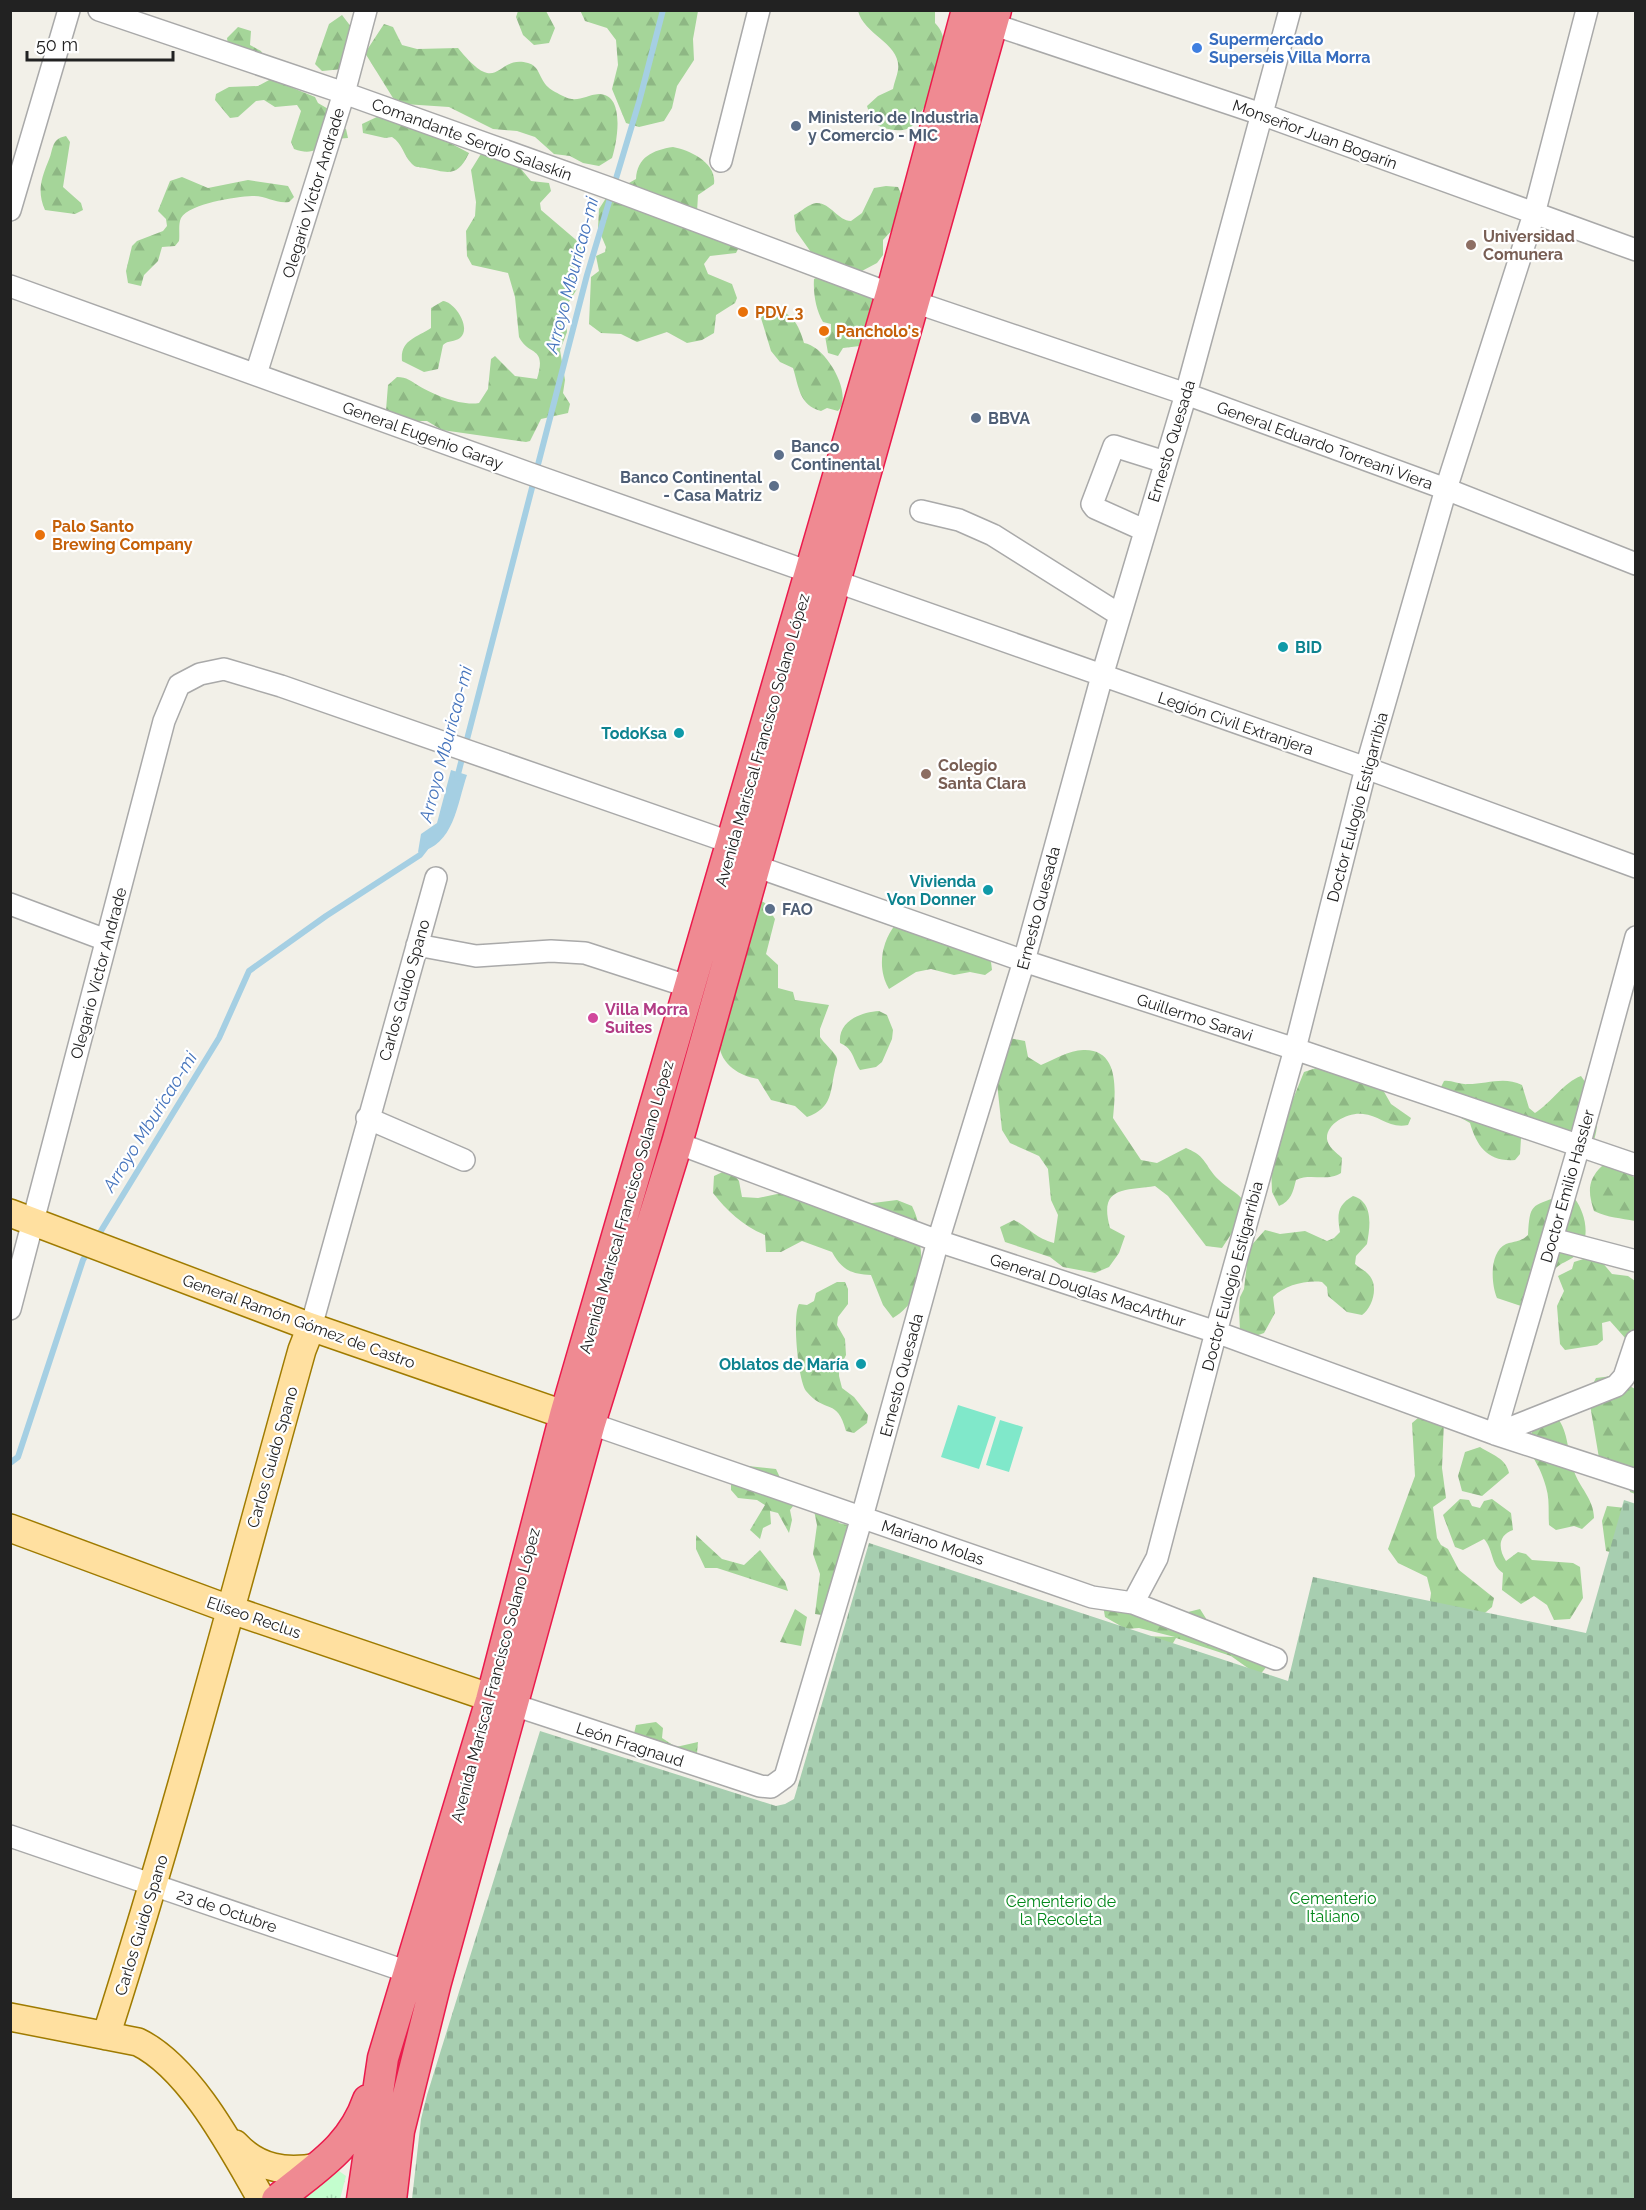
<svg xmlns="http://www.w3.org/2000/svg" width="1646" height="2210" font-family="Raleway,sans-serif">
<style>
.forest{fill:url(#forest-firs)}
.cemetery{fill:url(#cemetery-stones)}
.park{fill:url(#park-tufts)}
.pitch{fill:#80e8ca}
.water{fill:#a5cfe3}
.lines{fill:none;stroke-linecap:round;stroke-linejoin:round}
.stream{stroke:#a5cfe3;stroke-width:6}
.minor-casing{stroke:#a9a9a9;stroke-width:24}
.major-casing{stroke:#9f7b00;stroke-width:30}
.highway-casing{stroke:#eb1a4c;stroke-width:33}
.minor{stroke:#fff;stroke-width:21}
.major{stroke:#ffe0a0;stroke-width:27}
.highway{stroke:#ef8a92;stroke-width:30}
.shop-dot{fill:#3f7fe0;stroke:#fff;stroke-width:2}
.service-dot{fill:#5c6f8a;stroke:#fff;stroke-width:2}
.education-dot{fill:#8d6e63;stroke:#fff;stroke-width:2}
.food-dot{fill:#e8710a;stroke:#fff;stroke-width:2}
.culture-dot{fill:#0f9aa8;stroke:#fff;stroke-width:2}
.hotel-dot{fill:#d1479c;stroke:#fff;stroke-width:2}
.labels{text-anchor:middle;stroke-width:4.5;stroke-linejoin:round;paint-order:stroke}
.shop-label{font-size:16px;font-weight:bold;fill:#366cbe;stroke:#fff;text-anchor:start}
.service-label{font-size:16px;font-weight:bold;fill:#4e5e75;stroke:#fff;text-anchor:start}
.street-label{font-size:16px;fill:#222;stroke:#fff}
.education-label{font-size:16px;font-weight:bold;fill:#785e54;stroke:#fff;text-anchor:start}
.food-label{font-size:16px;font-weight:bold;fill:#c56008;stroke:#fff;text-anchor:start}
.culture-label{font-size:16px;font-weight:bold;fill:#0d838f;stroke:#fff;text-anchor:end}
.hotel-label{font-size:16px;font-weight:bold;fill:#b23c85;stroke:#fff;text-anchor:start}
.park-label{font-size:16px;fill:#03881a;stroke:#fff}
.water-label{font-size:18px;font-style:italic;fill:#4473bc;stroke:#fff}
</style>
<defs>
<pattern id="forest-firs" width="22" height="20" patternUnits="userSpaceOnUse" patternTransform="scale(1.5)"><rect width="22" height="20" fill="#a5d599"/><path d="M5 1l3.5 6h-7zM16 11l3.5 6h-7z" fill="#8eb784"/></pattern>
<pattern id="cemetery-stones" width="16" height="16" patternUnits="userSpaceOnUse" patternTransform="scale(1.5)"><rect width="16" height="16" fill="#a7ceb0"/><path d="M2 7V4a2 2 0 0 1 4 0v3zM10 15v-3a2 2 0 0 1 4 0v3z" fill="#8fb197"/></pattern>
<pattern id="park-tufts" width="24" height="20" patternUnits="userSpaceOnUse" patternTransform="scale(1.5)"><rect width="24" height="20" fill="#c3fece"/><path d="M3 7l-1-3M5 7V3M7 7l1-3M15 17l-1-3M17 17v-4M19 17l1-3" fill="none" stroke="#a7d9b1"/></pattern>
</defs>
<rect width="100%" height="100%" fill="#f2f0e8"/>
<path class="forest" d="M580,10L698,11L693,39L694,60L677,86L672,108L664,121L639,127L626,123L612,89L618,65L616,40L607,28L585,21Z
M518,11H546L555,28L549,43L534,45L523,35L516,17Z
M858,11H935V23C955,43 938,77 932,101C921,106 922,115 915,123C905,136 882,129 872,122L867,106L878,96L893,89C894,83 897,76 898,70C902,44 864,35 858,11Z
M342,15L352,28L343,69L322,71L315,64L329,24Z
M384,24L393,27L402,45L417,49L458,48C500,100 495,54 528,63C540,66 539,79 548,87C551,90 559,94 563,96C577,104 585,95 599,94C626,94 617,143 612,158L599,166L583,163L570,156L554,154L535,137L517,131L493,129L449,107L404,104L393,98L365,53Z
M238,27L251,31L250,45L261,51L265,58L228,45L227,38Z
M271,79L315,97L318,103L330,110L338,126L346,129L348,138C323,138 320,159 294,149L291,142L301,111L297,105L275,107L264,100L256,101L238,117L230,118L215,100L216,94L229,87L258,86Z
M379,116L451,139L452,144L469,153C457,179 447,172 425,168C419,167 416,168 412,164C403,155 403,144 392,137L385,138L363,133L362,124Z
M66,136L70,142L63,187L81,203L83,210L75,214L45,210C37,192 41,179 48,162C54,150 50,139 66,136Z
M673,147C690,150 717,163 714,184L698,195L697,212L741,243L736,253L710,256L704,264L708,274L732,284L737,298L735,303L716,315L714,333L702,340L687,343L667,332L637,342L621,334L601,333L589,324L591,277L599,271L596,256L605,252L606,247L598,228L599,209L608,195L636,179C637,157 653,150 673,147Z
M484,149L517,164L531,181L549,183L551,191L540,203L541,210L582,245L580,258L574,269L577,289L565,308L567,332L560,350L565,380L563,393L570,404L568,413L541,419L530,441L526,442L442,430L427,421H415L390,414L386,410L388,385L397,377C407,377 411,381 419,386C434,395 461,406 479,403L488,389L491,359L495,356L515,376L537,379C547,345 529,357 519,337L515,297L508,273L472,265L467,256L466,231L475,216L476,202L471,170Z
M182,177L208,188L248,180L288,186L294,197L289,202C275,204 266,195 252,196C236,197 190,203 181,218C178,224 180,234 179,241L175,246L162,247L158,261L144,275L141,286L128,283L126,271L132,246L137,241L163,231L167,226L166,219L158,211L170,181Z
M886,186L898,187L903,198L895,227L883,240V255L877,263L860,272L813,255L796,231L794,215C801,212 808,204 816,203C830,202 838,221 851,221L862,213L874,188Z
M818,277L879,284L860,346L843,348L838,356L828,353L825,336L831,329V324L823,322C816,310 813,293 814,279Z
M443,301C455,302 472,328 460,338C455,342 448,340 443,345L438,369L424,372L402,361C400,340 416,338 431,328V308Z
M770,307C791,311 799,324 804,343C826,346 854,395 838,411L827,408L821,411C799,405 799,387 793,368L780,362L771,351L761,318Z
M758,899L765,903L775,919L766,954L778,965V988L793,992L795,1000L829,1005L820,1029V1037C824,1043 832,1050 836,1056C839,1061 836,1065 835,1070C830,1091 833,1108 807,1117L795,1106L771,1100L758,1079C740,1076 721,1065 719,1044Z
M895,925L978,952L991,962L992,970L985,975L970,972L954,975L931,969L916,972L889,989C877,969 881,943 895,925Z
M879,1011L887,1015L893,1030L892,1039L882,1062L876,1067L860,1070C853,1060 854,1049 840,1043C838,1021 861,1012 879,1011Z
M1009,1038L1025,1041L1028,1057L1041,1065C1053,1060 1071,1049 1085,1050C1121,1050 1115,1095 1113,1118L1141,1160L1157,1163L1186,1148C1208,1157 1204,1166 1219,1180C1228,1189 1235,1190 1245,1202L1241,1219L1222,1248L1206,1246L1168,1196L1155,1186C1126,1191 1098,1185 1110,1228L1125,1236L1119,1253L1109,1267L1095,1273L1063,1267L1050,1257L1005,1242L1000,1227L1014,1220C1031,1229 1035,1238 1054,1243L1058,1215L1051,1200L1048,1169L1039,1156L1010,1143L1002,1130L997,1083Z
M1322,1066L1383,1090L1391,1104L1411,1118L1408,1125C1389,1129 1379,1115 1363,1114C1349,1112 1326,1123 1327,1139C1328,1147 1336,1152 1342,1158L1341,1173C1327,1182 1310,1173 1296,1180C1293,1192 1291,1201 1279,1206L1272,1192L1271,1166L1278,1152L1282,1126L1304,1072Z
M1581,1076C1596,1096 1602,1119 1593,1143L1525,1131L1521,1138L1520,1154L1515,1160C1488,1162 1477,1147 1470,1123L1449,1111L1440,1089L1444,1081C1452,1080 1460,1085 1468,1084C1487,1084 1504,1076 1522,1085L1529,1108L1535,1113C1551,1103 1564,1082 1581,1076Z
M1602,1166H1618L1635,1178V1221C1621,1218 1608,1218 1594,1211C1588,1193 1587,1180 1602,1166Z
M729,1169L739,1181L742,1197L758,1198L791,1191L849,1206L897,1200L912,1206C921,1225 919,1232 921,1252C923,1279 918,1303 893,1318L883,1305L871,1275C851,1274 842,1270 832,1252L802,1241L781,1252H766L765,1235C743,1226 727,1211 713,1193L714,1176Z
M1353,1196C1374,1202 1370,1227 1367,1244L1356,1256L1355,1264C1359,1268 1363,1269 1367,1273C1380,1284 1373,1307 1362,1315L1347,1312L1328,1296L1327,1287L1322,1282C1306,1280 1285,1285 1273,1297L1275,1313L1264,1333L1250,1338L1240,1332L1239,1308L1240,1297L1244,1289L1249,1248L1265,1230L1280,1234L1305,1231L1327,1241L1334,1238L1340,1232C1337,1215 1337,1205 1353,1196Z
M1559,1196L1575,1199C1586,1214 1592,1241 1575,1256C1569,1261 1560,1263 1555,1269C1546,1278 1541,1291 1536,1302L1521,1306L1497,1298C1491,1284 1489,1252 1506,1244C1515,1241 1521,1242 1528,1235C1530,1203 1531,1207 1559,1196Z
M1596,1255L1612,1274L1628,1276L1635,1281V1338L1626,1339L1610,1321L1602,1323L1603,1340L1597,1345L1565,1350L1560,1344L1557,1306L1564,1291L1558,1276L1572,1269L1574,1262Z
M837,1282H845L848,1289V1304L838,1317L837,1325L845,1339L846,1355L839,1369V1376L842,1388L854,1397L868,1415L867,1423L854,1433L846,1431C837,1397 826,1415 806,1391C798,1380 792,1316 799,1304L807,1305L814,1301L816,1293Z
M1612,1376L1635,1389V1494L1630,1492L1627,1476L1599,1458L1588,1393L1596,1378Z
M1557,1417C1569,1433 1567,1452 1574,1471C1579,1487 1594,1499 1594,1518L1582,1529L1574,1526L1556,1530L1549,1525C1548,1512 1550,1500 1546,1487C1537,1452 1522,1460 1536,1419Z
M1418,1418L1444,1421L1442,1468L1446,1498L1433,1507L1437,1538L1441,1545L1448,1549L1459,1570L1494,1598L1492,1607L1480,1617L1429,1610L1431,1593L1427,1577L1398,1563L1388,1549L1415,1476L1412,1423Z
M1480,1447C1492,1455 1506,1458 1509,1473L1482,1496L1462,1491L1458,1476L1465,1452Z
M739,1465L776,1469L783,1484L799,1498L790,1510L792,1520L789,1533L778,1513L770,1511L771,1524L763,1528L760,1539L750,1530L765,1505L757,1500L738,1498L731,1490V1473Z
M825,1493L828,1503L839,1523L865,1529L864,1550L851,1557L822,1615L815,1614L820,1574L813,1554L817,1525L812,1501Z
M1460,1499L1469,1500L1472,1506L1480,1508L1484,1501L1492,1499L1511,1513L1513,1530C1498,1535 1498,1549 1506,1561L1518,1552L1526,1554L1532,1560L1573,1563L1580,1567L1583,1598L1570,1619L1554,1620L1547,1605L1534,1596L1521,1604L1502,1590L1503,1573C1490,1564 1494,1550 1484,1539L1463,1550L1455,1547L1443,1515Z
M1607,1506L1635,1509L1622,1555L1606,1551L1602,1521Z
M696,1535L722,1559L744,1565L760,1550L785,1582L788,1591L717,1568H705L696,1549Z
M1103,1605L1176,1615L1200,1609L1214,1631L1272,1660L1259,1676L1231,1656L1176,1638L1159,1667L1140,1636L1175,1637L1139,1628L1126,1629L1105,1617Z
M795,1609L807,1617L801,1646L780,1642Z
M656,1722L663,1728L662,1738L676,1747L698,1742L697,1753L633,1738L636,1725Z"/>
<path class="cemetery" d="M1624,1500L1636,1504L1635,2199H412L421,2119L427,2095L540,1731L776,1806L785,1804L794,1799L869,1543L1288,1681L1313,1577L1586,1633Z"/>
<path class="park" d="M339,2171L346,2176L340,2199L296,2200Z"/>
<path class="pitch" d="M958,1405L996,1417L979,1469L941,1457Z
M1000,1420L1023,1427L1009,1472L986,1465Z"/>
<path class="water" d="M451,770L467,775C457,804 454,846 418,852L421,834L437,823Z"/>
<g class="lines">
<path class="stream" d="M457,778L587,275L639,102L663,10
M96,1239L219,1038L249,971L326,916L420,855L427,846
M10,1463L18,1457L83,1260L89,1250"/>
<defs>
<path id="minor" d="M99,10L344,93L609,188L891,294L1186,394L1446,489L1636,564
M992,24L1261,114L1636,250
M721,161L759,10
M10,210L69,10
M10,286L528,473L1366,768L1636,867
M256,374L344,93L366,10
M921,511L959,520L993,535L1120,615
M1144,530L1095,508L1092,504L1114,446L1165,462
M755,866L1024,961L1295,1049L1636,1165
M10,904L106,940
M417,945L476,956L551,951L585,953L690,987
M367,1118L464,1160
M677,1143L938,1241L1216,1332L1495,1434L1636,1480
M1552,1239L1636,1261
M10,1309L164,721L179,685L200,674L224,669L281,686L732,843
M311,1327L436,878
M580,1420L1092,1597L1133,1603L1276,1659
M1495,1434L1579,1146L1636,937
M1495,1434L1616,1386L1624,1377L1636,1341
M1133,1603L1157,1558L1216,1332L1295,1049L1366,768L1446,489L1534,214L1587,10
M514,1705L760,1786L771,1787L785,1777L862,1517L938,1241L1024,961L1102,676L1186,394L1290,10
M10,1836L411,1973"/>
<path id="major" d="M10,1213L311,1327L580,1420
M10,1528L229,1609L512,1705
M10,2017L138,2042C191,2068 233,2150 262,2200
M106,2036C179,1809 238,1579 302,1350L311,1327
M235,2144C258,2169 286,2173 318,2167"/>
<path id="highway" d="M277,2200C315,2168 351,2149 368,2100
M362,2200L383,2058L491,1700L565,1415L891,294L967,10
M391,2200L399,2131L436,1982L590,1423L677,1143L996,10"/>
</defs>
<use href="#minor" class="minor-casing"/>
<use href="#major" class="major-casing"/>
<use href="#highway" class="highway-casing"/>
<use href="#minor" class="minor"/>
<use href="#major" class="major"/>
<use href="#highway" class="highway"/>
</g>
<circle class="shop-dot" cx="1197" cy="48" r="6"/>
<g class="service-dot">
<circle cx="796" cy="126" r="6"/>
<circle cx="976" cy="418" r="6"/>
<circle cx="779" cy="455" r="6"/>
<circle cx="774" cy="486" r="6"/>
<circle cx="770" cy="909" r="6"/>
</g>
<g class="education-dot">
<circle cx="1471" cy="245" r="6"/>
<circle cx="926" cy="774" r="6"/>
</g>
<g class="food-dot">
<circle cx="743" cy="312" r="6"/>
<circle cx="824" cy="331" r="6"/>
<circle cx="40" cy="535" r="6"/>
</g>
<g class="culture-dot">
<circle cx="1283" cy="647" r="6"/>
<circle cx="679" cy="733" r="6"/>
<circle cx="988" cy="890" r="6"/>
<circle cx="861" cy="1364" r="6"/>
</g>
<circle class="hotel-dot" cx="593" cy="1018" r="6"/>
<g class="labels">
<g class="shop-label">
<text x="1209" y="45">Supermercado<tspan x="1209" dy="18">Superseis Villa Morra</tspan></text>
</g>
<g class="service-label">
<text x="808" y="123">Ministerio de Industria<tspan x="808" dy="18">y Comercio - MIC</tspan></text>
<text x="988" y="424">BBVA</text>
<text x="791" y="452">Banco<tspan x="791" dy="18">Continental</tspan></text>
<text x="762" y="483" text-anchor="end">Banco Continental<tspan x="762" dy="18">- Casa Matriz</tspan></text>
<text x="782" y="915">FAO</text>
</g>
<g class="street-label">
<text transform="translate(1315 134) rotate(20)" y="6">Monseñor Juan Bogarín</text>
<text transform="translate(472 139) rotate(20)" y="6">Comandante Sergio Salaskín</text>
<text transform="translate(313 193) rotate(-73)" y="6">Olegario Víctor Andrade</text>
<text transform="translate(423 435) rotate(20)" y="6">General Eugenio Garay</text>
<text transform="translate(1171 441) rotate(-73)" y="6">Ernesto Quesada</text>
<text transform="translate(1325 445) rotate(20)" y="6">General Eduardo Torreani Viera</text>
<text transform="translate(1236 723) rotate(19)" y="6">Legión Civil Extranjera</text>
<text transform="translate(762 740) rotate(-74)" y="6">Avenida Mariscal Francisco Solano López</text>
<text transform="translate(1357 807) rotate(-75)" y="6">Doctor Eulogio Estigarribia</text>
<text transform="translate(1038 908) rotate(-75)" y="6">Ernesto Quesada</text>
<text transform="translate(98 973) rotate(-75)" y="6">Olegario Victor Andrade</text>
<text transform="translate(404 990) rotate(-74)" y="6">Carlos Guido Spano</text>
<text transform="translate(1195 1017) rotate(18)" y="6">Guillermo Saravi</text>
<text transform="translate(1567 1186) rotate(-74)" y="6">Doctor Emilio Hassler</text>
<text transform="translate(626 1207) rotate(-74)" y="6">Avenida Mariscal Francisco Solano López</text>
<text transform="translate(1232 1276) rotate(-75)" y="6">Doctor Eulogio Estigarribia</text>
<text transform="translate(1088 1290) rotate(18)" y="6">General Douglas MacArthur</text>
<text transform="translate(299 1321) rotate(20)" y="6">General Ramón Gómez de Castro</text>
<text transform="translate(901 1375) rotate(-75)" y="6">Ernesto Quesada</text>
<text transform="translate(272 1457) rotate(-74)" y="6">Carlos Guido Spano</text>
<text transform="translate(933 1542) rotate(19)" y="6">Mariano Molas</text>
<text transform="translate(254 1617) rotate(19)" y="6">Eliseo Reclus</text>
<text transform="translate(495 1675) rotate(-75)" y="6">Avenida Mariscal Francisco Solano López</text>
<text transform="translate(630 1744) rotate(18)" y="6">León Fragnaud</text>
<text transform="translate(227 1910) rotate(19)" y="6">23 de Octubre</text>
<text transform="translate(141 1925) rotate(-73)" y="6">Carlos Guido Spano</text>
</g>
<g class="education-label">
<text x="1483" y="242">Universidad<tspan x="1483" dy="18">Comunera</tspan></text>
<text x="938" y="771">Colegio<tspan x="938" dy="18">Santa Clara</tspan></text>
</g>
<g class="food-label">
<text x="755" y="318">PDV_3</text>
<text x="836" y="337">Pancholo's</text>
<text x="52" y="532">Palo Santo<tspan x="52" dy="18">Brewing Company</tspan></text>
</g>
<g class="culture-label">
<text x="1295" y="653" text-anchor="start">BID</text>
<text x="667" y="739">TodoKsa</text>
<text x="976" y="887">Vivienda<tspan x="976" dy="18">Von Donner</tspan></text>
<text x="849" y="1370">Oblatos de María</text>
</g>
<g class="hotel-label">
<text x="605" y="1015">Villa Morra<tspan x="605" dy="18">Suites</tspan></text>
</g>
<g class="park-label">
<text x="1333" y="1904">Cementerio<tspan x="1333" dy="18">Italiano</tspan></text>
<text x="1061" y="1907">Cementerio de<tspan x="1061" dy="18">la Recoleta</tspan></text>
</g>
<g class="water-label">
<text transform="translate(572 275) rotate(-75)" y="6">Arroyo Mburicao-mi</text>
<text transform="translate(446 744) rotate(-75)" y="6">Arroyo Mburicao-mi</text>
<text transform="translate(150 1122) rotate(-58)" y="6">Arroyo Mburicao-mi</text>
</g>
</g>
<rect width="1646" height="2210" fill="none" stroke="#222222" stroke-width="24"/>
<path d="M27 51v9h146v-9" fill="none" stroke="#222222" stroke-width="3"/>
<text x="36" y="51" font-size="18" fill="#222222" stroke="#ffffff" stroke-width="4.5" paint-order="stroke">50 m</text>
</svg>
